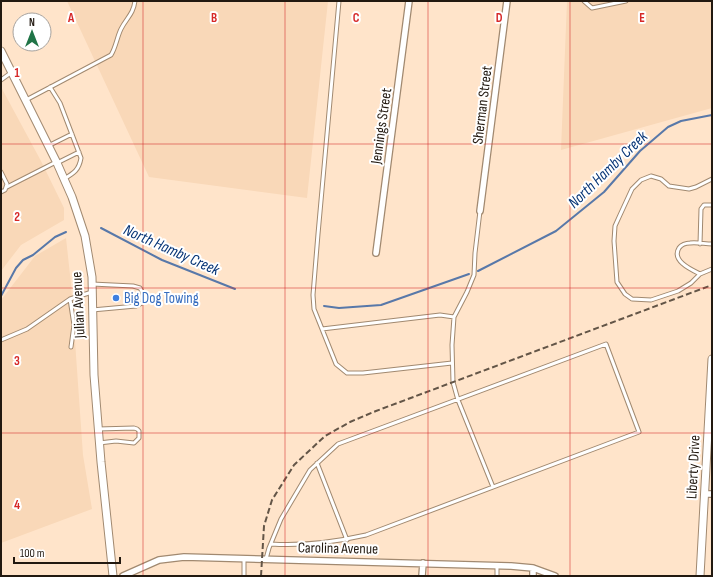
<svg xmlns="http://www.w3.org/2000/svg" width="713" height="577" font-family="'Sofia Sans Condensed',sans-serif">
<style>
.built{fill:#f9d8b8}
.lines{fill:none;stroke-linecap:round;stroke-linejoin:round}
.stream{stroke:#5878a9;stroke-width:2}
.service-casing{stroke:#a18970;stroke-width:5}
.minor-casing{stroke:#a18970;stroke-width:8}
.tertiary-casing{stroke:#a18970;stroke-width:9}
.service{stroke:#fff;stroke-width:3}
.minor{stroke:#fff;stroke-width:5.5}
.tertiary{stroke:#fff;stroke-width:7}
.rail{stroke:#635547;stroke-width:2;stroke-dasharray:6 3;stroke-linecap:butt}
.grid{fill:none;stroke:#d62828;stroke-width:1;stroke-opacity:0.55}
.shop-dot{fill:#3f7fe0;stroke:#fff;stroke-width:1.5}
.labels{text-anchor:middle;stroke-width:4;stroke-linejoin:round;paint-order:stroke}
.street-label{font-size:15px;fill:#221910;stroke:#fff}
.shop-label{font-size:15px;fill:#366cbe;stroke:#fff;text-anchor:start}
.water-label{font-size:16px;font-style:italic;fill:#063476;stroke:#fff}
.grid-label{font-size:13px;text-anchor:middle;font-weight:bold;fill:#d62828;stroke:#fff;stroke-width:4;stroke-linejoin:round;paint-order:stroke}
</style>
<rect width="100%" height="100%" fill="#ffe4ca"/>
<path class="built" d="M67,1H328L307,198L149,177Z
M567,1H712V108L561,150Z
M1,87L41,161L64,208V220L21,245L1,271Z
M66,238L71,284L83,455L92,509L1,543V300L35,256Z"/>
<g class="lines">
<path class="stream" d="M101,228L162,260L235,289
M478,271L556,231L604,192L640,151L668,127L681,121L712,115
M1,296L16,268L23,260L33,255L55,237L66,232
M324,306L339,308L381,305L469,274"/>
<defs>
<path id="service" d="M339,1L318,234L313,295L314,309L336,364L347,373H363L452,363
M584,1L592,8L626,1
M1,80L12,72
M50,87L60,103L81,158C79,170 74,173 64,179
M26,100L111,55C116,47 117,37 121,29C127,17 133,15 135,1
M48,146L72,134
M57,163L79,152
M1,172L7,184L5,190L1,192
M712,179L696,187L689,189L669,186L661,179L651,176L641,180L632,189L620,215L615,226L614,241L617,282L625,294L632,299L651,300L678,291L691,283L700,274L712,269
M7,187L56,162
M480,211L475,253L474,275L467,292L454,317L452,345L453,382L458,400L493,487
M700,244L701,209L704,205H712
M700,274C692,270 671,261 679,248C681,245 686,243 690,243C697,242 705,244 712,244
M70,299L74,325L71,347
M92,310L136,306L144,302V295L140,288L133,286L92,284
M322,329L440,315L454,317
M1,340L27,329L70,299L92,292
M98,429L134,428L137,429L139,431V438L134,443L116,441L99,443
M317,463L347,540
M266,559L269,548L281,519L310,470L338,444L606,344L639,432L366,535C335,542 302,546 271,544
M244,576V558
M497,576V566"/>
<path id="minor" d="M480,211L507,1
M376,253L409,1
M705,494H712
M123,576L159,560L184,557L511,566L533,568L555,576
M422,576L423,563
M533,576V568"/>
<path id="tertiary" d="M1,51L57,163L72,197L85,236L92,277L94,375L101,462L113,576
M700,576L712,359"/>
</defs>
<use href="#service" class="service-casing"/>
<use href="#minor" class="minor-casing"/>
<use href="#tertiary" class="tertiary-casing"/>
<use href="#service" class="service"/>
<use href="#minor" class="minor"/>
<use href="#tertiary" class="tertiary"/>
<path class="rail" d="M261,576L264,526L272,500L294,465L325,436L350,422L376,411L712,285"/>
</g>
<path class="grid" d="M143,1V576M285,1V576M428,1V576M570,1V576M1,144H712M1,288H712M1,433H712"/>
<circle class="shop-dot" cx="116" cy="298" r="4"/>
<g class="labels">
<g class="street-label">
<text transform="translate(482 105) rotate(-83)" y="5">Sherman Street</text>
<text transform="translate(381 126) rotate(-82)" y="5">Jennings Street</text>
<text transform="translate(78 305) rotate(-93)" y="5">Julian Avenue</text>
<text transform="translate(693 467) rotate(-87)" y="5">Liberty Drive</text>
<text transform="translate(338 548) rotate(1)" y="5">Carolina Avenue</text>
</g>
<g class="shop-label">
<text x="124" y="303">Big Dog Towing</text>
</g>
<g class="water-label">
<text transform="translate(607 169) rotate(-44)" y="6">North Hamby Creek</text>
<text transform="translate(172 249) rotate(24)" y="6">North Hamby Creek</text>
</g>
</g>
<g class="grid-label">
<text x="71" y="22">A</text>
<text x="214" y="22">B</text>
<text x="356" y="22">C</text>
<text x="499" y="22">D</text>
<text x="642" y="22">E</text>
<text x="17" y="77">1</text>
<text x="17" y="221">2</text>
<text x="17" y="365">3</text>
<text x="17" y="509">4</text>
</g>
<rect width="713" height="577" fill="none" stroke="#221910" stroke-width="4"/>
<g transform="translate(32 32)"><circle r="19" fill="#ffffff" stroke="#a7a39f"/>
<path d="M0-3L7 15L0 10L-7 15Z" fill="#207447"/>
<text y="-6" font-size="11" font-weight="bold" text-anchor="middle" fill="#221910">N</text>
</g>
<path d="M14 557v6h106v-6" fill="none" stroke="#221910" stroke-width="2"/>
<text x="20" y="557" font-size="12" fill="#221910" stroke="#ffffff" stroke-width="3" paint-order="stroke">100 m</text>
</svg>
